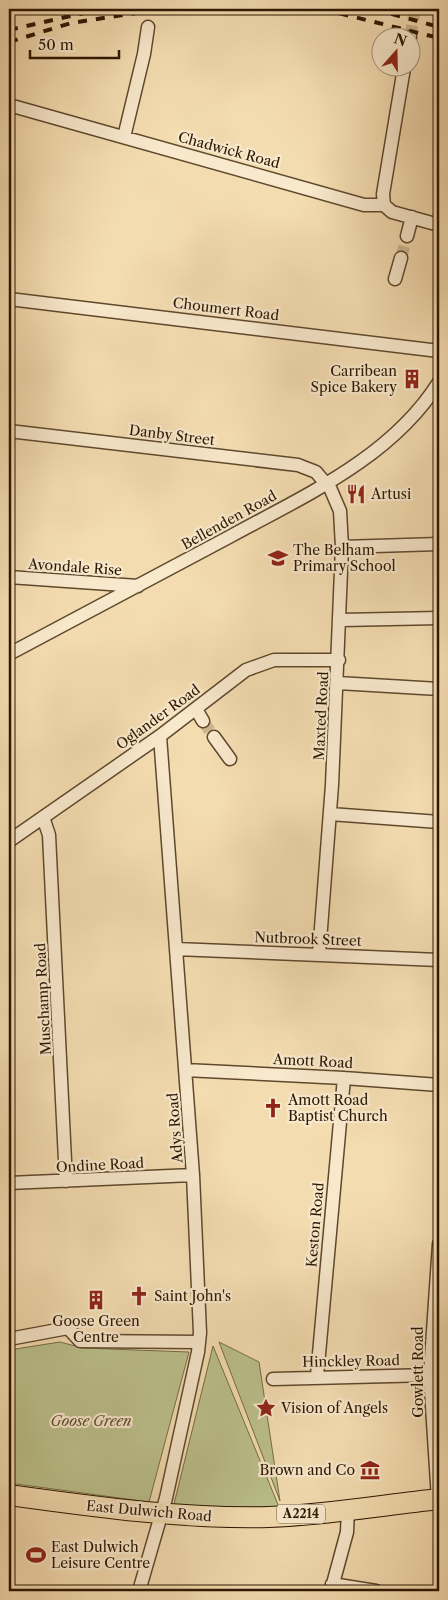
<svg xmlns="http://www.w3.org/2000/svg" width="448" height="1600" font-family="'Libre Caslon Text',serif">
<style>
.green{fill:#bbc08c;stroke:#746c46}
.lines{fill:none;stroke-linecap:round;stroke-linejoin:round}
.street-tunnel{stroke:#ccb58e;stroke-width:12;stroke-dasharray:12 6;stroke-linecap:butt}
.street-casing{stroke:#5f482c;stroke-width:15}
.primary-casing{stroke:#2d1700;stroke-width:22}
.street{stroke:#f8e8cc;stroke-width:12}
.primary{stroke:#f4dcb1;stroke-width:20}
.rail{stroke:#2d1700;stroke-width:4;stroke-dasharray:9 9;stroke-linecap:butt}
.labels{text-anchor:middle;stroke-width:4.5;stroke-linejoin:round;paint-order:stroke}
.shield{fill:#f8e8cc;stroke:#6a563d;stroke-width:1}
.shield-label{font-size:12px;font-weight:bold;fill:#2d1700}
.street-label{font-size:14px;fill:#2d1700;stroke:#f8e8cc}
.poi-label{font-size:14px;fill:#2d1700;stroke:#f8e8cc;text-anchor:start}
.park-label{font-size:14px;font-style:italic;fill:#584a2a;stroke:#f8e8cc}
</style>
<rect width="100%" height="100%" fill="#f4dcb1"/>
<filter id="stains"><feTurbulence type="fractalNoise" baseFrequency=".004" numOctaves="4"/><feColorMatrix values="0 0 0 0 .2 0 0 0 0 .09 0 0 0 0 .02 0 0 0 .5 -.17"/></filter>
<radialGradient id="worn" r=".72"><stop offset=".6" stop-color="#630" stop-opacity="0"/><stop offset="1" stop-color="#630" stop-opacity=".3"/></radialGradient>
<path class="green" d="M60,1342L83,1348L189,1352L149,1502L9,1483V1350Z
M219,1342L259,1362L280,1501Z
M213,1346L279,1507L173,1508Z"/>
<g class="lines">
<path class="street-tunnel" d="M410,37L415,9
M401,258L407,236
M203,721L214,737"/>
<defs>
<path id="street" d="M410,38V37
M9,105L364,205H384
M124,137L144,54L148,27
M384,205L383,194L404,68
M384,205L392,212L439,225
M407,236L412,217
M395,279L401,258
M9,299L439,351
M9,431L298,465L316,472L326,484
M342,547L439,544
M9,577L138,586
M341,620L439,618
M9,654C83,614 157,576 231,536C306,495 392,457 439,382
M338,683L439,689
M196,709L203,721
M214,737L230,759
M330,814L439,822
M43,817L49,835L66,1181
M9,841L160,736L246,670L274,660H339
M176,949L439,960
M319,954L332,785L342,547L340,511L328,483
M185,1070L344,1078L439,1085
M9,1183L193,1175
M9,1339L68,1328L80,1341L199,1342
M317,1376L344,1078
M273,1379L430,1375
M438,1499L430,1375L439,1244
M332,1584L376,1591
M139,1591L166,1498L198,1352L200,1333L193,1175L160,736
M331,1591L347,1532L348,1509"/>
<path id="primary" d="M9,1495C96,1507 182,1519 269,1517C326,1515 383,1505 439,1499"/>
</defs>
<use href="#street" class="street-casing"/>
<use href="#primary" class="primary-casing"/>
<use href="#street" class="street"/>
<use href="#primary" class="primary"/>
<path class="rail" d="M322,9L439,38
M374,9L439,27
M420,9L439,14
M9,30L101,9
M9,42L71,23L162,9"/>
</g>
<defs>
<symbol id="building-bare" viewBox="-9 -9 18 18"><path d="M-4-6H4V6H1V3H-1V6H-4ZM-2.5-4.3h1.7v1.8h-1.7ZM.8-4.3h1.7v1.8H.8ZM-2.5-1h1.7V.8h-1.7ZM.8-1h1.7V.8H.8Z" fill="#8f2418" stroke="#f8e8cc" stroke-width="2.5" paint-order="stroke"/></symbol>
<symbol id="restaurant-bare" viewBox="-9 -9 18 18"><path d="M-5-6h1v4h1v-4h1v4h1v-4h1v5L-1.5 .5V6h-2V.5L-5-1ZM5-6V6H3V1.5H1.5Q1.5-4 5-6Z" fill="#8f2418" stroke="#f8e8cc" stroke-width="2.5" paint-order="stroke"/></symbol>
<symbol id="school-bare" viewBox="-9 -9 18 18"><path d="M0-5L7-2L0 1L-7-2ZM-4 1L0 2.5L4 1V4Q0 6-4 4Z" fill="#8f2418" stroke="#f8e8cc" stroke-width="2.5" paint-order="stroke"/></symbol>
<symbol id="church-bare" viewBox="-9 -9 18 18"><path d="M-1.2-6h2.4v3.5h3.3v2.4h-3.3V6h-2.4V-.1h-3.3v-2.4h3.3Z" fill="#8f2418" stroke="#f8e8cc" stroke-width="2.5" paint-order="stroke"/></symbol>
<symbol id="sight-bare" viewBox="-9 -9 18 18"><path d="M0-6L1.8-2.2L6-1.7L2.9 1.2L3.7 5.4L0 3.3L-3.7 5.4L-2.9 1.2L-6-1.7L-1.8-2.2Z" fill="#8f2418" stroke="#f8e8cc" stroke-width="2.5" paint-order="stroke"/></symbol>
<symbol id="museum-bare" viewBox="-9 -9 18 18"><path d="M0-6L6-3V-2H-6V-3ZM-5-1h2V3h-2ZM-1-1h2V3h-2ZM3-1h2V3H3ZM-6 4H6V6H-6Z" fill="#8f2418" stroke="#f8e8cc" stroke-width="2.5" paint-order="stroke"/></symbol>
<symbol id="stadium-bare" viewBox="-9 -9 18 18"><path d="M0-5a6.5 5 0 1 0 0 10a6.5 5 0 1 0 0-10ZM-3.5-1.8h7v3.6h-7Z" fill="#8f2418" stroke="#f8e8cc" stroke-width="2.5" paint-order="stroke"/></symbol>
</defs>
<g fill-rule="evenodd">
<use href="#building-bare" x="398" y="365" width="28" height="28"/>
<use href="#restaurant-bare" x="342" y="480" width="28" height="28"/>
<use href="#school-bare" x="264" y="544" width="28" height="28"/>
<use href="#church-bare" x="259" y="1094" width="28" height="28"/>
<use href="#church-bare" x="125" y="1282" width="28" height="28"/>
<use href="#building-bare" x="82" y="1286" width="28" height="28"/>
<use href="#sight-bare" x="252" y="1394" width="28" height="28"/>
<use href="#museum-bare" x="356" y="1456" width="28" height="28"/>
<use href="#stadium-bare" x="22" y="1541" width="28" height="28"/>
</g>
<g class="labels">
<rect class="shield" x="277" y="1504.5" width="48" height="19" rx="4"/>
<g class="shield-label">
<text x="301" y="1518">A2214</text>
</g>
<g class="street-label">
<text transform="translate(229 150) rotate(15)" y="5">Chadwick Road</text>
<text transform="translate(226 309) rotate(7)" y="5">Choumert Road</text>
<text transform="translate(172 435) rotate(7)" y="5">Danby Street</text>
<text transform="translate(229 520) rotate(-29)" y="5">Bellenden Road</text>
<text transform="translate(75 567) rotate(4)" y="5">Avondale Rise</text>
<text transform="translate(321 716) rotate(-87)" y="5">Maxted Road</text>
<text transform="translate(158 717) rotate(-36)" y="5">Oglander Road</text>
<text transform="translate(308 939) rotate(2)" y="5">Nutbrook Street</text>
<text transform="translate(43 999) rotate(-93)" y="5">Muschamp Road</text>
<text transform="translate(313 1061) rotate(3)" y="5">Amott Road</text>
<text transform="translate(175 1128) rotate(-94)" y="5">Adys Road</text>
<text transform="translate(100 1165) rotate(-3)" y="5">Ondine Road</text>
<text transform="translate(315 1225) rotate(-85)" y="5">Keston Road</text>
<text transform="translate(351 1361) rotate(-1)" y="5">Hinckley Road</text>
<text transform="translate(418 1372) rotate(-90)" y="5">Gowlett Road</text>
<text transform="translate(149 1511) rotate(5)" y="5">East Dulwich Road</text>
</g>
<g class="poi-label">
<text x="397" y="376" text-anchor="end">Carribean<tspan x="397" dy="16">Spice Bakery</tspan></text>
<text x="371" y="499">Artusi</text>
<text x="293" y="555">The Belham<tspan x="293" dy="16">Primary School</tspan></text>
<text x="288" y="1105">Amott Road<tspan x="288" dy="16">Baptist Church</tspan></text>
<text x="154" y="1301">Saint John's</text>
<text x="96" y="1326" text-anchor="middle">Goose Green<tspan x="96" dy="16">Centre</tspan></text>
<text x="281" y="1413">Vision of Angels</text>
<text x="355" y="1475" text-anchor="end">Brown and Co</text>
<text x="51" y="1552">East Dulwich<tspan x="51" dy="16">Leisure Centre</tspan></text>
</g>
<g class="park-label">
<text x="91" y="1426">Goose Green</text>
</g>
</g>
<rect width="448" height="1600" fill="none" stroke="#f4dcb1" stroke-width="30"/>
<rect x="10" y="10" width="428" height="1580" fill="none" stroke="#2d1700" stroke-width="2.5"/>
<rect x="15" y="15" width="418" height="1570" fill="none" stroke="#2d1700"/>
<g transform="translate(396 52) rotate(20)"><circle r="24" fill="#f8e8cc" stroke="#a7947a"/>
<path d="M0-4L9 19L0 12L-9 19Z" fill="#8f2418"/>
<text y="-8" font-size="14" font-weight="bold" text-anchor="middle" fill="#2d1700">N</text>
</g>
<path d="M30 50v8h89v-8" fill="none" stroke="#2d1700" stroke-width="2.5"/>
<text x="38" y="50" font-size="15" fill="#2d1700" stroke="#f8e8cc" stroke-width="4" paint-order="stroke">50 m</text>
<rect width="100%" height="100%" filter="url(#stains)"/>
<rect width="100%" height="100%" fill="url(#worn)"/>
</svg>
